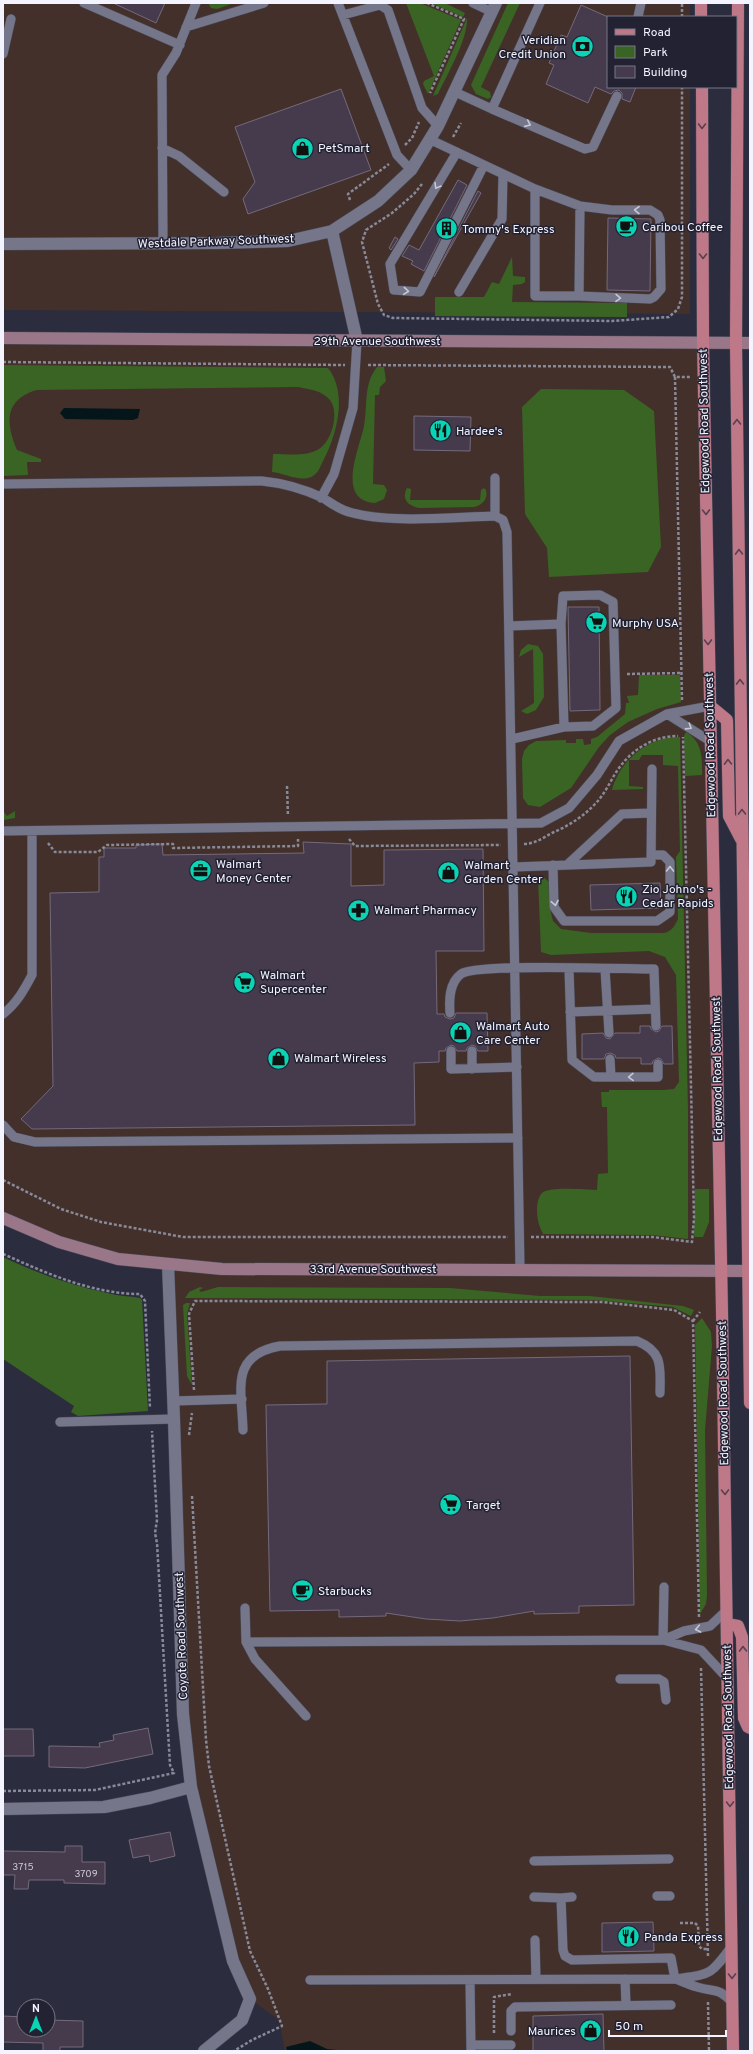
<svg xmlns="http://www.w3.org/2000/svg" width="753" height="2054" font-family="Overpass,sans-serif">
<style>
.commercial{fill:#43302a}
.green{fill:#3a6423}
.water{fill:#05161b}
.building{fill:#453b4c;stroke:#756a7c}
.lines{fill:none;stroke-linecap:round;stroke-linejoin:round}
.lane-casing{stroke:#4a4a59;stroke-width:10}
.street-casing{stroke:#4a4a59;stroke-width:13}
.secondary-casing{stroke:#4a4a59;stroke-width:13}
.primary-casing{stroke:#4a4a59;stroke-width:13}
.path{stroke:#898a99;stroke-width:2.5;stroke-dasharray:3 2;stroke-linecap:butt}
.lane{stroke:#75768a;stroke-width:9}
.street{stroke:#75768a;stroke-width:12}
.secondary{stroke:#978;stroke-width:12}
.primary{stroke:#be7887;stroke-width:12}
.oneway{stroke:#c7c8d6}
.oneway2{stroke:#594050}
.labels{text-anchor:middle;stroke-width:3;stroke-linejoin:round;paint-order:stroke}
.number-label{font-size:10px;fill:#c8c6d2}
.poi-label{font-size:12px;fill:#f3f4ff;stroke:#223;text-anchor:start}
.street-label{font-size:12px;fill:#f3f4ff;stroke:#223}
</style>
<rect width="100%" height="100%" fill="#2b2c3d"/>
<path class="commercial" d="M3,3H690V17H608V87H690V314L3,310Z
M3,338L703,343L733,2051H285L279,2020L250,1999L191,1787L168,1265L118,1259L3,1218Z"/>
<path class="green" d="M208,3H234L217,9L211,8Z
M406,3H420L461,20L428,94L423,84L424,81L434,76Z
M431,3H445L465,13L463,17Z
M508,3H520L481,87L490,92L491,97L488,99L476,94L471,85Z
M467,18C468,39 447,75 438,94L433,96Z
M512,257L513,276L525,277V282L522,284L513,285L512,302L627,303V317L435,316V297H484L492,282L499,284Z
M3,365L328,368C348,393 337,435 323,461C320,467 318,474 311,477C299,482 284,473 272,472L273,454C287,454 306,457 319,449C333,440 341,408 327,397C319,390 308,389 298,387L37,390C5,399 5,422 17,450L41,459V462H27L28,475L3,476Z
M377,367H384L386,381L380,387L379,395H375L373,484L384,485L387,490L384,499L375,503C335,501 360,447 364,426C368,405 363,385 377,367Z
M541,389L624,390L654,411L661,547L648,572L549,577L547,548L525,514L522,407Z
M407,488L411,489L410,500H480L481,490L484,488L486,490C488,499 483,505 474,507L419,508C408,506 401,499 407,488Z
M528,644L538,646L543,654L544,697L536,710L527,714L521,711L534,703L533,649L519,657L521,650Z
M639,675H680L681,702L657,709L628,722L610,735L599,747L571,788L540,807L528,805L523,798L522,759L524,751L529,745L536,741L566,740V743H576V739H583L584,745L591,744V739L597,737L625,714L626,703H629L627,696L638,695Z
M686,732C703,742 702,758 702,775L685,776L684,736Z
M680,737L688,1110V1239L653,1235L543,1234C539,1226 537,1219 537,1210C537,1205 538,1197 542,1193C551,1186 586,1190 597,1190L598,1174L608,1173L607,1107H602L601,1092H609V1090H664L674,1089L679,1082L676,975L665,957L649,951L551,955L541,952L538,878L542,876L549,882L551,913L553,921L561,929L591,933H664C672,931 674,927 678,919L676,857L680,851L678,766L663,765V755H642L639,760H629V786L643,787V789L612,790C619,761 650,735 680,737Z
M3,811L7,816L15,811V818L3,820Z
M695,1189H709V1222L703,1237H695L694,1235Z
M3,1257C36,1273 71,1285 107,1293C118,1296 129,1296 140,1298L142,1300L148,1411L78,1416L71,1412L74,1406L3,1359Z
M200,1287L203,1288L199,1290L201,1292L218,1287L450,1288L540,1296H590L683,1306L694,1310L691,1316L673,1307L595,1300L185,1298L189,1292Z
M186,1303H190L187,1314L192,1385L187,1376L183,1305Z
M702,1318L711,1332L712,1346L705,1430L707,1595L706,1604L700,1614L695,1325Z"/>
<path class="water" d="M64,408L140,409L138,418L133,420L65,419L60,413Z
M310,2041L327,2049L346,2051H287L286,2047Z"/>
<path class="building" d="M113,3H165L156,23Z
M581,5L608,17V87H636L630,102L622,99V93L619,90L614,91L611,94L595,87L588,103L546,84L554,65L549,63L561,35L567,37Z
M341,89L371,170L248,214L243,199L255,182L235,127Z
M458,180L467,185L424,271L411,264L413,261L402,256L409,245L419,250Z
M478,191L481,193L434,277Z
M608,218L651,219L650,291L607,290Z
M395,237L398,239L391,250L389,248Z
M414,416L471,417L470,451L414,450Z
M568,607H599L600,710L570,711Z
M303,842L351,844V886L384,885V850L483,849L484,951H436L437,1014H444L445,1017L450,1019L454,1018L456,1013H487L488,1051H478L475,1046L472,1045L467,1048L466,1051H457L454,1046L451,1045L446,1048L445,1051H439V1062L414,1063L415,1125L32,1129L21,1119L53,1086L50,893L99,892V857H104V848H136V845L162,844L163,855L304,853Z
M660,883L661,908L591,910L590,885Z
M640,1026H650L651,1029L656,1032L659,1031L662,1026H672L673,1064H664L661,1059L658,1058L653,1061L652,1064H641V1058H616L615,1055L610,1053L606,1054L604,1059H582V1034L603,1033L606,1038L610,1039L615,1033H640Z
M630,1356L634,1605L579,1606V1613L534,1614V1611L493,1618L460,1621L426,1619L386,1613V1616L339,1617V1610L270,1611L266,1405L327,1404V1361Z
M148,1728L153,1754L85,1768L49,1767V1746L100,1747L99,1743L114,1740L113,1735Z
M3,1729H33L34,1756H3Z
M170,1832L175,1856L150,1862L149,1855L133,1858L129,1840Z
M65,1846H82V1862H105V1884L64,1883V1880H29L28,1889H14L15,1875H3V1851L65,1852Z
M653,1922L654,1951L602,1952V1923Z
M603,2014L604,2051H533V2016Z
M3,2016L24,2017V2030H48V2020L83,2021V2047H60V2051H43V2043L3,2042Z"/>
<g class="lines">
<defs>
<path id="lane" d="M84,3L180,45
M338,3L397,155L411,170
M473,3L492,12
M343,15L380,5L388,10L422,108L438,126
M638,17L641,3
M186,27L264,3
M3,54L11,19
M455,92L492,109L540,3
M492,109L585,149L593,147L617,96
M431,140L535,189L580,206L579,296H535V189
M162,148L179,156L224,192
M457,152L390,264L394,290L420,292L484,165
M163,243L162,75L176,53L196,3
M459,292L502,219L503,174
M579,296L650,299L654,297L661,289L660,220L658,215L650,210H612L580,206
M3,484L262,481C282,483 304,489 323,498C331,503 340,510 349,512C389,524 452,517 495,516L503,520L507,532L520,1269
M321,498L334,474L353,408L357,341
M495,516V478
M561,624L563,596L600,595L613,602L616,708L593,726L564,727
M509,626L561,624L564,727L512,739
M667,714L710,741
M3,831L541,823L569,808L597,775L619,741L667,714L710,706
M568,864L622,814L651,813
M553,865L554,907L564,921H657L670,912V862L663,855H651
M514,867L651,862L652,769
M569,969L572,1060L594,1077H658V1064
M605,969L609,1033
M570,1012L655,1009
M450,1013C449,1000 449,983 461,974C476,963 625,969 654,969L656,1026
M3,1014C17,1003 24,990 32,975V832
M451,1051V1069L517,1067
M472,1051V1069
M610,1059L611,1077
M3,1125L14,1137L35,1142L518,1138
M174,1401L242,1399
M60,1422L174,1419
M243,1430C242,1390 229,1355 280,1346L637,1341C664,1352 660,1368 660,1393
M245,1608L246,1642L255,1659L306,1716
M663,1640L684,1631L710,1626L727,1610
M663,1640L664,1587
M246,1642L663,1640L701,1650L728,1679
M620,1679H659L664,1682L666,1700
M534,1861L669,1859
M657,1896H670
M534,1897L561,1898L563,1950L565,1956L572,1960L671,1958L675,1979
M561,1898L572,1897
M535,1940L536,1979
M625,1979L626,2005
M676,1979C683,1982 690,1985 697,1987C717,1993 716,1986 733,2003
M310,1980L675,1979C711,1974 710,1976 732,1946
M470,1980L471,2051
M511,2031V2011L515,2007L671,2005
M471,2045H511"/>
<path id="street" d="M332,231L357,341
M3,244L217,243L288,241L332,231L378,201L411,170L438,126L496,3
M168,1264L174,1419L183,1714L191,1787L233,1961L250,1999L242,2020L204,2051
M3,1809L104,1807L150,1798L191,1787"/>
<path id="secondary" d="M3,338L750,343
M3,1218L59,1242L118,1259L222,1269L750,1271"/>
<path id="primary" d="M701,3V17
M738,3L736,343L750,1403
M702,87L703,343L722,1312L733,2051
M710,706L727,720L729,816L741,839
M727,1624L738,1626L742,1637L744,1718L748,1727L750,1728"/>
</defs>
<use href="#lane" class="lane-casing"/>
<use href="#street" class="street-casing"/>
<use href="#secondary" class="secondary-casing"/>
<use href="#primary" class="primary-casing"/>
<path class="path" d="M427,3L464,19L430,93
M682,17V3
M453,137L461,123
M405,145L412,138L419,122
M422,184L414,194L392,213L366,230L362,242L378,304L384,315L393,318L612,321L669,317L678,309L682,297V87
M350,200L348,194L389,164
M3,362L345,365
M368,365L670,367L675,377H691
M675,377L682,700
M627,674L682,673
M287,786L288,816
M349,839L355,846L501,845
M48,843L55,852H98L107,845L173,844V848L298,846V839
M524,844C534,844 543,838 552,833C568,826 583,817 595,804C604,795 609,784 615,774C629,751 652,736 678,736
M3,1180L61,1209L101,1222L183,1237H508
M531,1237H653L692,1242L694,1218L683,737
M3,1254C46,1273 92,1294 140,1294L145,1301L150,1408
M693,1321L700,1312
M194,1390L189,1314L195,1301L602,1302L674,1310L693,1321L699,1617
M189,1435L192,1413
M192,1496L206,1740L209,1766L250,1951L268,1989L282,2026L252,2040L234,2051
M701,1668L708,1957
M3,1791L95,1790L174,1773L170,1765L157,1543L155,1533L157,1520L152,1431
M680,1923H695L698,1926L699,1946L702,1949H708
M708,2002L709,2051
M494,2033V1997L512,1994"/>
<use href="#lane" class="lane"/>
<use href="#street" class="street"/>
<use href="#secondary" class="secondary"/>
<use href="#primary" class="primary"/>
</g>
<defs><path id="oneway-chevron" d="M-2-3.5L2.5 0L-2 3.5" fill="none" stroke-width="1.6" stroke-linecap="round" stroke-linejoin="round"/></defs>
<g class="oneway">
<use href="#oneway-chevron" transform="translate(528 124) rotate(24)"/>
<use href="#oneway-chevron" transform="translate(437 186) rotate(121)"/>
<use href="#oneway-chevron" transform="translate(637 210) rotate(-179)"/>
<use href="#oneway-chevron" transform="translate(406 291) rotate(5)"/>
<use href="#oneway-chevron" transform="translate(618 298) rotate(1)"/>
<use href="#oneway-chevron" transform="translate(689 727) rotate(32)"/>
<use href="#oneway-chevron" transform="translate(670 869) rotate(-90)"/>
<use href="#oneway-chevron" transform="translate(555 903) rotate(79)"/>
<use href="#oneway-chevron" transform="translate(631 1077) rotate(179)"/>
<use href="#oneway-chevron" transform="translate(698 1629) rotate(169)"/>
</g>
<g class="oneway2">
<use href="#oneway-chevron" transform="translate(702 126) rotate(90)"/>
<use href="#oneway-chevron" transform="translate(703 256) rotate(90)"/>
<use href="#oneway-chevron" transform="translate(737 422) rotate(-91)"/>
<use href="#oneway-chevron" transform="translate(706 512) rotate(89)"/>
<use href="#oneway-chevron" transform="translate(739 552) rotate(-91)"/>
<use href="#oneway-chevron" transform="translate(708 642) rotate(89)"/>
<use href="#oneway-chevron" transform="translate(740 682) rotate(-91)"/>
<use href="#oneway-chevron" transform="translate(728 762) rotate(-91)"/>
<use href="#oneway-chevron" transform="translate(742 812) rotate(-91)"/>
<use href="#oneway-chevron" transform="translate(725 1492) rotate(89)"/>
<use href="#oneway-chevron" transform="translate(743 1649) rotate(-91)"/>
<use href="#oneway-chevron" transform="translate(730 1804) rotate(89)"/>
<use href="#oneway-chevron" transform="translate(732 1976) rotate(89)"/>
</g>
<defs>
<symbol id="bank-disc" viewBox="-11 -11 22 22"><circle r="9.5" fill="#07d5b5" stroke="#223"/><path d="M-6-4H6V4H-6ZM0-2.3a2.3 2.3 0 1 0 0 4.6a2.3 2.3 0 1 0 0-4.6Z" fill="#111"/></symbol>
<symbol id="shop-disc" viewBox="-11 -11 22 22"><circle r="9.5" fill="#07d5b5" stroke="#223"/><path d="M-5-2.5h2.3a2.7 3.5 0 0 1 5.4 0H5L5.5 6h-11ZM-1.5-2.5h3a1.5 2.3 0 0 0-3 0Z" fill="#111"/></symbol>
<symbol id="cafe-disc" viewBox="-11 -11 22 22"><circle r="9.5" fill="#07d5b5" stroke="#223"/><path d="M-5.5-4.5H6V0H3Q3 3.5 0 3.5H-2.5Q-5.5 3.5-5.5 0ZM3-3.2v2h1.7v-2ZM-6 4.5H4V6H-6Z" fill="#111"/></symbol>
<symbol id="building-disc" viewBox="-11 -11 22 22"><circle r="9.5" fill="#07d5b5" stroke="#223"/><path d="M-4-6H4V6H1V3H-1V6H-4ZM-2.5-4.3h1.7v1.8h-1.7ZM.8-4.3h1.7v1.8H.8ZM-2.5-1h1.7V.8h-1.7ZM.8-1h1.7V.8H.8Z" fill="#111"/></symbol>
<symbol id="restaurant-disc" viewBox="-11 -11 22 22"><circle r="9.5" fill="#07d5b5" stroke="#223"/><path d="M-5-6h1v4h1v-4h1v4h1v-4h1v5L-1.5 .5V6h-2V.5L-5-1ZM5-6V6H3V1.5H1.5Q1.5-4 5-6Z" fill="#111"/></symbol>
<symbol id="supermarket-disc" viewBox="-11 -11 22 22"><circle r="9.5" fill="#07d5b5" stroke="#223"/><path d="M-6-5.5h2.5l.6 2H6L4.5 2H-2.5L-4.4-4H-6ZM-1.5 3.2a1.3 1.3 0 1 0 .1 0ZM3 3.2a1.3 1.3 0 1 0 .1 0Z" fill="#111"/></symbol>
<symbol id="office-disc" viewBox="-11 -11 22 22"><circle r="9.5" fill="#07d5b5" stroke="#223"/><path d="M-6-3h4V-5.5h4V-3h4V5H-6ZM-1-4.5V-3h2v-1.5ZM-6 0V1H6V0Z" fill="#111"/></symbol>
<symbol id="pharmacy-disc" viewBox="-11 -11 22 22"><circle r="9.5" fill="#07d5b5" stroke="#223"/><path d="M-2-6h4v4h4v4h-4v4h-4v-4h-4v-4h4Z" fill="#111"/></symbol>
</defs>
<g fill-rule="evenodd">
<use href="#bank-disc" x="570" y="34" width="25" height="25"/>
<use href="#shop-disc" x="290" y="136" width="25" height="25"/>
<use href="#cafe-disc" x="614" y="214" width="25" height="25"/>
<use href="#building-disc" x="434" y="216" width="25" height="25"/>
<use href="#restaurant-disc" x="428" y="418" width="25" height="25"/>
<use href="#supermarket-disc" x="584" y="610" width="25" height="25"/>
<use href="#office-disc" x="188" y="858" width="25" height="25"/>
<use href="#shop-disc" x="436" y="860" width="25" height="25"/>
<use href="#restaurant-disc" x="614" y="884" width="25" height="25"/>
<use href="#pharmacy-disc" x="346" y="898" width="25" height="25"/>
<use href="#supermarket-disc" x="232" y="970" width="25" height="25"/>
<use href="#shop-disc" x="448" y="1020" width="25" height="25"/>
<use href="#shop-disc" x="266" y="1046" width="25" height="25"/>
<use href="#supermarket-disc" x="438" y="1492" width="25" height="25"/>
<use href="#cafe-disc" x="290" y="1578" width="25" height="25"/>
<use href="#restaurant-disc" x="616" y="1924" width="25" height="25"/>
<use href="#shop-disc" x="578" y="2018" width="25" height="25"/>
</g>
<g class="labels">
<g class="number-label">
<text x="23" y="1870">3715</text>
<text x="86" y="1877">3709</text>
</g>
<g class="poi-label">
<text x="566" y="44" text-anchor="end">Veridian<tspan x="566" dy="14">Credit Union</tspan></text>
<text x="318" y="152">PetSmart</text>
<text x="642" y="231">Caribou Coffee</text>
<text x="462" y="233">Tommy's Express</text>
<text x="456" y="435">Hardee's</text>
<text x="612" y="627">Murphy USA</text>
<text x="216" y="868">Walmart<tspan x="216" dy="14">Money Center</tspan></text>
<text x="464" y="869">Walmart<tspan x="464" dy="14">Garden Center</tspan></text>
<text x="642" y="893">Zio Johno's -<tspan x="642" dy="14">Cedar Rapids</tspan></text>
<text x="374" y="914">Walmart Pharmacy</text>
<text x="260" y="979">Walmart<tspan x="260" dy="14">Supercenter</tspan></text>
<text x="476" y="1030">Walmart Auto<tspan x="476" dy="14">Care Center</tspan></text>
<text x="294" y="1062">Walmart Wireless</text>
<text x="466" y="1509">Target</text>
<text x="318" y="1595">Starbucks</text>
<text x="644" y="1941">Panda Express</text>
<text x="576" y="2035" text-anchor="end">Maurices</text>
</g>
<g class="street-label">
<text transform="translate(216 241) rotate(-2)" y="4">Westdale Parkway Southwest</text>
<text x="377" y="345">29th Avenue Southwest</text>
<text transform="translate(704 421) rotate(-91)" y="4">Edgewood Road Southwest</text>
<text transform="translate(710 745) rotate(-91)" y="4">Edgewood Road Southwest</text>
<text transform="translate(717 1069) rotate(-91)" y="4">Edgewood Road Southwest</text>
<text x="373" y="1273">33rd Avenue Southwest</text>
<text transform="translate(723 1393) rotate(-91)" y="4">Edgewood Road Southwest</text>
<text transform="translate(181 1636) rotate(-92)" y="4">Coyote Road Southwest</text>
<text transform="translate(728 1717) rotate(-91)" y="4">Edgewood Road Southwest</text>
</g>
</g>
<rect width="753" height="2054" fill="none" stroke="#f3f4ff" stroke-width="8"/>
<rect x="607" y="16" width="130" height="72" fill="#222233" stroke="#767685"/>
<rect x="615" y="29" width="20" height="6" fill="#be7887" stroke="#767685"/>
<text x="643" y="36" font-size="12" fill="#f3f4ff">Road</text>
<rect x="615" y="46" width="20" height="12" fill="#3a6423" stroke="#767685"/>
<text x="643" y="56" font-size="12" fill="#f3f4ff">Park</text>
<rect x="615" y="66" width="20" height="12" fill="#453b4c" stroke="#767685"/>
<text x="643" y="76" font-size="12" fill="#f3f4ff">Building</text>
<g transform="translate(36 2018)"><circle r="19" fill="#222233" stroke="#767685"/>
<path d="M0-3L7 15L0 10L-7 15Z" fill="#07d5b5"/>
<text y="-6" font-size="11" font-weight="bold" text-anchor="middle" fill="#f3f4ff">N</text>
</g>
<path d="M609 2030v6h117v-6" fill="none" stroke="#f3f4ff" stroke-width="2"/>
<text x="615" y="2030" font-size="12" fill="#f3f4ff" stroke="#222233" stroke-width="3" paint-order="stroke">50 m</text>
</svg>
